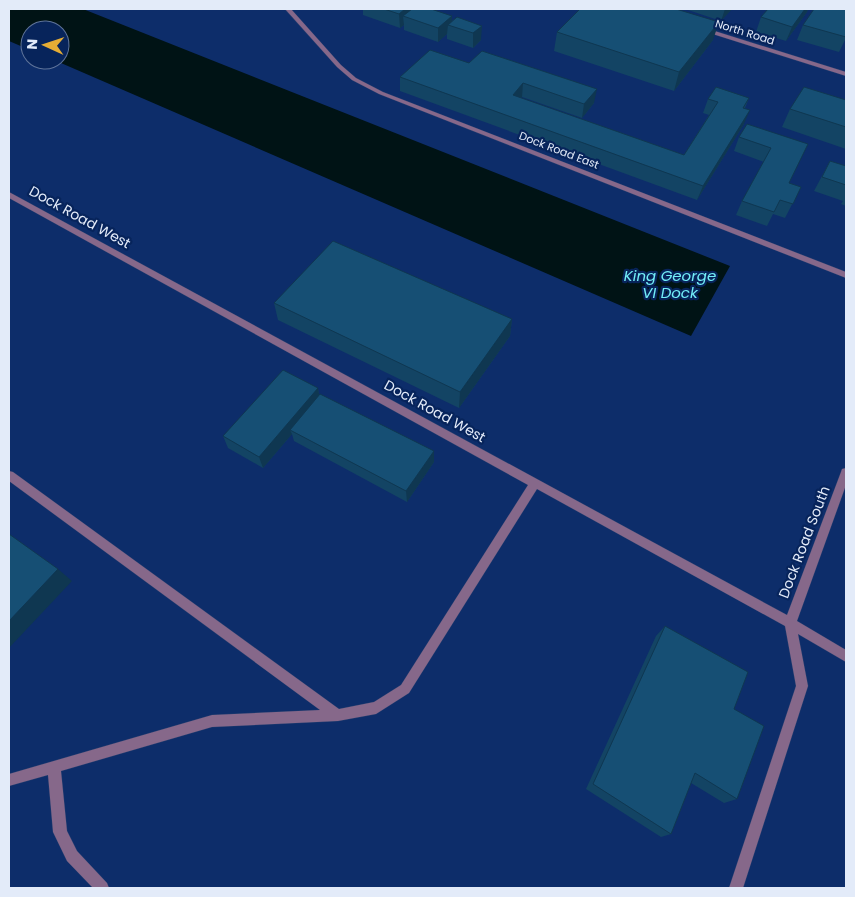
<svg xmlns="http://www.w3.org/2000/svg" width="855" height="897" font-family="Poppins,sans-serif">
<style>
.built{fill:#0d2d6a;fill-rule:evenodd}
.water{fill:#001315}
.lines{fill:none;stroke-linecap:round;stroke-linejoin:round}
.lane-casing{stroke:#213c6e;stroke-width:1}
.lane{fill:#86688a;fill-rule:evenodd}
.wall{fill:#134464}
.shaded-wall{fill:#0f3751}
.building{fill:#164f74;stroke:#0f3751}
.labels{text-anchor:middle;stroke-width:4.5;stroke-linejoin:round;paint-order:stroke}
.far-street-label{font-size:11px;fill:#e3ebf9;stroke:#07245b}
.street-label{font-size:14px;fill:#e3ebf9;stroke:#07245b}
.water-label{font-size:15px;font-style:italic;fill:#73eef7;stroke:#07245b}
</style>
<rect width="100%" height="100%" fill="#07245b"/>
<path class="built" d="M57,9H846V888H9V37ZM30,30H60V60H30Z"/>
<path class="water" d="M9,9H83L730,266L691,336L54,60H60V30H30V50L9,41Z"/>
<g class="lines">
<defs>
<path id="lane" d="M285,9H291L341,65L356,78L383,92L846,272V278L379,94L352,80L337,67Z
M702,27L846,72V76L700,30L699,29Z
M9,192L787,615L841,472L842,469L846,468V485L797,621L846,650V662L798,634L808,686L743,888H729L796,686L785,626L537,489L409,693L376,714L338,721L212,727L61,771L67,831L77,851L107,883L109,888H93L67,861L53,832L48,775L9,786V774L212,715L320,710L9,481V471L13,472L339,709L374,702L401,685L528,485L9,198Z"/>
</defs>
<use href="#lane" class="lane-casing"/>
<use href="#lane" class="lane"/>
</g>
<path class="wall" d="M363,9H431L452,16V21L457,17L481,40L473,48L447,39V34L438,42L404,30V25L400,28L363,15Z
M685,9H732L721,21Z
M768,9H808L807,12L786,41L756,32L761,17Z
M846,9V38L839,52L797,40L803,25Z
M557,32L713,40L674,91L554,51Z
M469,63L594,103L582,118L522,97L521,98L684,155L709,115L703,113L708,99L749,98L745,108L744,124L697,200L400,91V77Z
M846,100V149L782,127L790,109Z
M739,137L808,144L789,183L801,187L785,218L773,214L767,226L736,215L742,201L764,162L734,151Z
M830,161L846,166V206L841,204L843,201L814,191Z
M274,303L512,319L510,336L459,408L278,320Z
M318,388L319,394L434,462L407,502L294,441L292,434L263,468L228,448L223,436Z
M665,626L734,709L737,799L724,803L691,783L671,834L661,837L586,789L656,636Z"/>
<path class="shaded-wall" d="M405,9H413L403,16L404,25L400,28L399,14Z
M725,9H732L721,21Z
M805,9H808L807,12L786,41L792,27Z
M452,16V26L448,25L447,34L438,42V28Z
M719,22L713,40L674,91L679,72Z
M482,26L481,40L473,48V33Z
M523,83L522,97L511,109L513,95Z
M597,89L594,103L582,118L584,104Z
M750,110L744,124L697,200L703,186Z
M512,319L510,336L459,408L460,392Z
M318,388L320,400L290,430L292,434L263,468L259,457Z
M434,451V462L407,502L406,491Z
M58,569L72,581L9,648V621Z"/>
<path class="building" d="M384,9H405L399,14Z
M412,9H431L452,16L438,28L403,16Z
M580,9H676L719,22L679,72L557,32Z
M768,9H805L792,27L761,17Z
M814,9H846V37L803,25Z
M457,17L482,26L473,33L448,25Z
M430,50L469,63L482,51L597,89L584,104L523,83L513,95L684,155L718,102L708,99L716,87L749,98L743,108L750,110L703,186L400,77Z
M804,87L846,100V127L790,109Z
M747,124L808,144L789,183L801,187L793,204L780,200L774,212L742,201L771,148L739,137Z
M830,161L846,166V185L822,177Z
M333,241L512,319L460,392L274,303Z
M283,370L318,388L259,457L223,436Z
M320,394L434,451L406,491L290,430Z
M9,534L58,569L9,621Z
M665,626L748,672L734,709L764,726L737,799L695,773L671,834L593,784Z"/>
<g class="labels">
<g class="far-street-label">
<text transform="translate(745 32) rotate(17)" y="4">North Road</text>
<text transform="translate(559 150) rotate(21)" y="4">Dock Road East</text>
</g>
<g class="street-label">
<text transform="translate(80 217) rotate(29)" y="5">Dock Road West</text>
<text transform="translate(435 411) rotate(29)" y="5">Dock Road West</text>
<text transform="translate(804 542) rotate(-69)" y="5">Dock Road South</text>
</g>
<g class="water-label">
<text x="670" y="281">King George<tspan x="670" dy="17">VI Dock</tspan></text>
</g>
</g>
<rect width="855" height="897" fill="none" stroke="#e3ebf9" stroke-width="20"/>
<g transform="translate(45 45) rotate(273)"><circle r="24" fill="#07245b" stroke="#5f749a"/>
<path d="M0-4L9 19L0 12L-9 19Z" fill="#e5ad35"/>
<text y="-8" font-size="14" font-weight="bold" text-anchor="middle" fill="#e3ebf9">N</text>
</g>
</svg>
